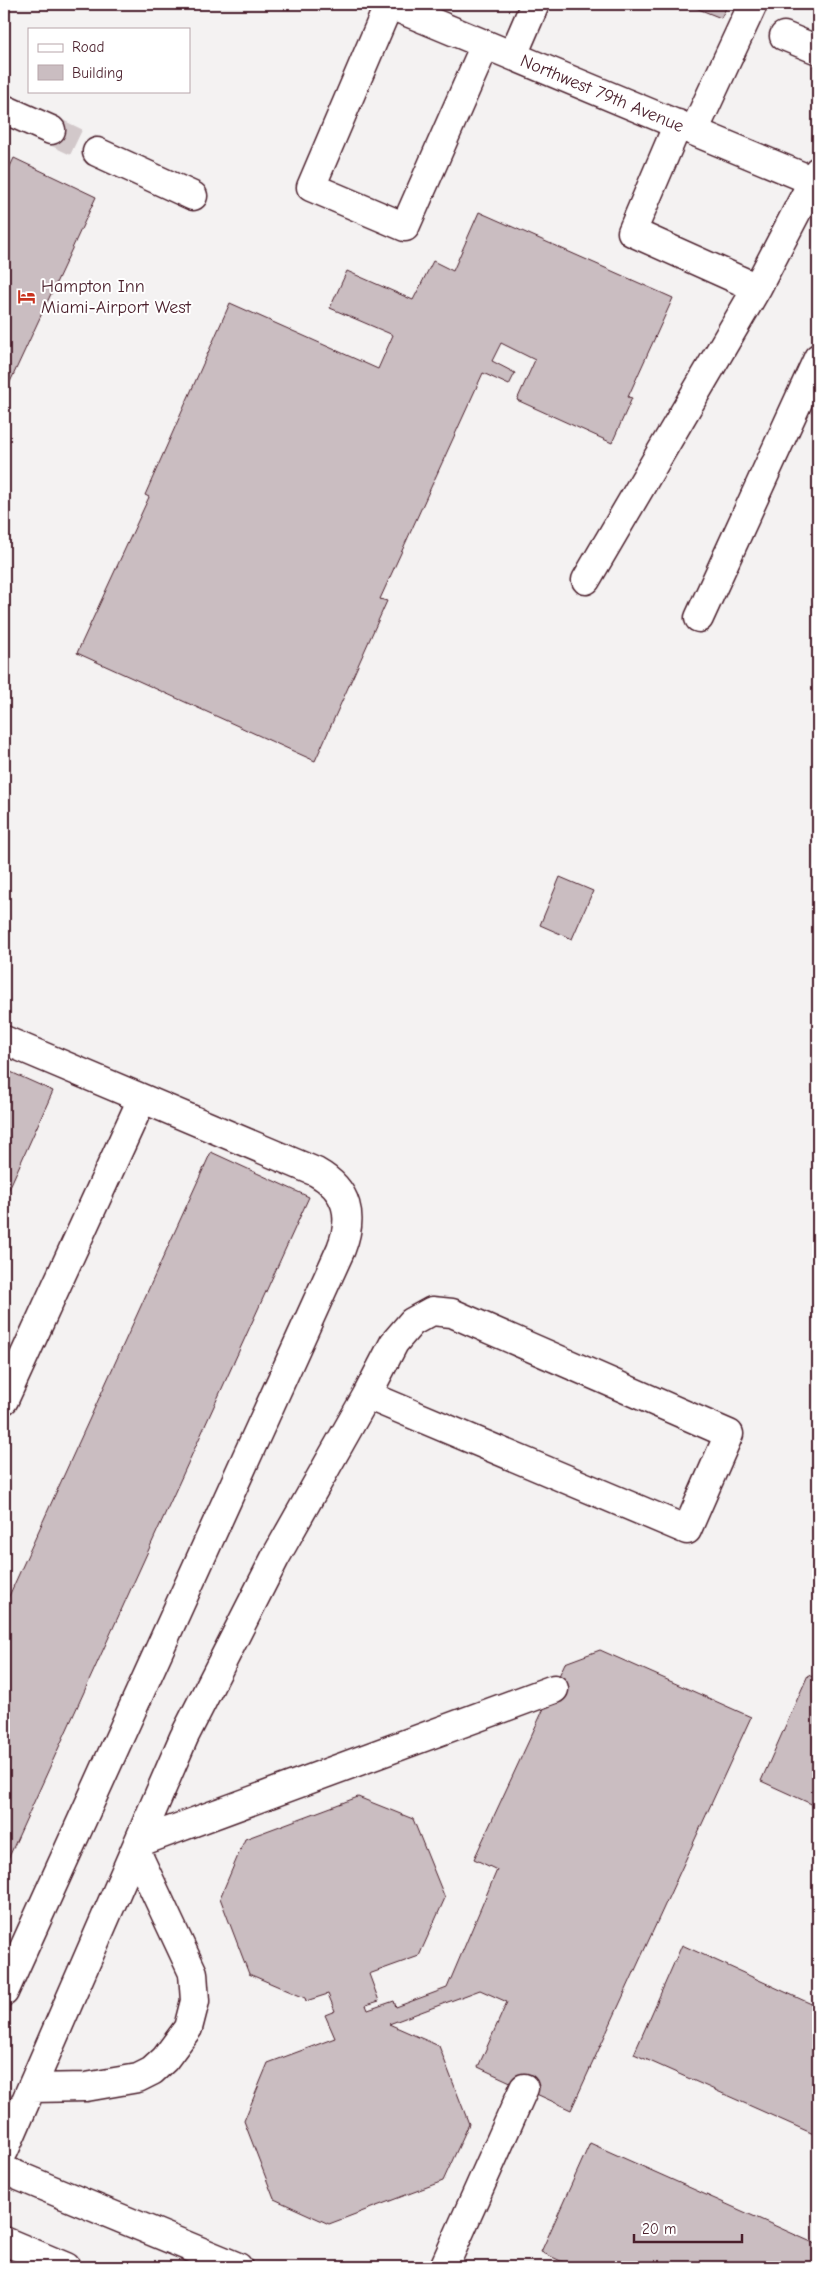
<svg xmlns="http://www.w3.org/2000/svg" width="822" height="2271" font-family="'Comic Neue',sans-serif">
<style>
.building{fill:#cabdc1;stroke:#4a1f2b}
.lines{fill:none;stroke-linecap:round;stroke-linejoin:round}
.minor-tunnel{stroke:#d2c8ca;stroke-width:28;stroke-dasharray:28 14;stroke-linecap:butt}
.minor-casing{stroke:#4a1f2b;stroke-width:31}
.major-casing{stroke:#4a1f2b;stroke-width:31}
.minor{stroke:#fff;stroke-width:28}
.major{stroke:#fff;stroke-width:28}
.labels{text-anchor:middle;stroke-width:4;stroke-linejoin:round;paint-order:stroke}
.street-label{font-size:18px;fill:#4a1f2b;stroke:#fff}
.poi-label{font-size:18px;fill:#4a1f2b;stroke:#fff;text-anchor:start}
</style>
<rect width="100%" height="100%" fill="#f4f2f2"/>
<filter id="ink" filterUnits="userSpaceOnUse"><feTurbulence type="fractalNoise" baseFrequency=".02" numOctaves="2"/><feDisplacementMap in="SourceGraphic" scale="10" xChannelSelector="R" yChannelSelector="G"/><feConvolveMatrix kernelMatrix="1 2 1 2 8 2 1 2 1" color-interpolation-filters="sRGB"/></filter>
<g filter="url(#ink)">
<path class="building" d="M686,4H728L721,18Z
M14,158L96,197L4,395V171L7,173Z
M479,212L673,298L628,397L632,398L612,443L517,400L535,360L501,343L492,361L515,373L509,385L483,373L380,599L387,601L315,761L77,653L149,497L145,495L230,303L378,369L393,335L330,308L347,271L413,300L433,261L453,271Z
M560,877L593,891L572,939L540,925Z
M4,1069L53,1091L4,1200Z
M211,1152L309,1197L4,1868V1607Z
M600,1650L751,1717L571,2110L478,2067L507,2002L480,1990L389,2024L439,2046L469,2124L443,2181L329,2224L274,2199L244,2121L268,2063L335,2038L325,2015L335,2011L328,1994L306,2001L305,1998L249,1974L220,1898L245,1839L358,1797L413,1819L445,1898L419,1956L369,1974L379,2001L366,2005L368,2010L394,2001L396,2007L447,1988L497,1870L474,1859L565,1663Z
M808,1675L818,1679V1807L761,1781Z
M682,1945L818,2007V2136L634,2054Z
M590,2143L818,2245V2267H574L541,2252Z"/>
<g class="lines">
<path class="minor-tunnel" d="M51,130L97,152"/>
<defs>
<path id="minor" d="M389,4L311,187L405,227L485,45
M784,36L818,50
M513,55L535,4
M4,109L51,130
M678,124L632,232L757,288L818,171
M694,131L753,4
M97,152L193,196
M586,580L757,288
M699,618L818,358
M4,1040L316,1172C348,1190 354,1216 341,1249L4,1992
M4,1400L142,1099
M140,1842L554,1689
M32,2088L86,2087L138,2078L152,2071L165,2059L188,2028L195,2001L193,1973L136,1851
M4,2151L184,1737L275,1558L367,1395L394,1343L412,1322L432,1311L452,1313L729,1434L687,1530L367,1395
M4,2170L238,2267
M4,2241L66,2267
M444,2267L524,2088"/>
<g id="major">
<path id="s1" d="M388,4L818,183"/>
</g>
</defs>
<use href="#minor" class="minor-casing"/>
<use href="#major" class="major-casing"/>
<use href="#minor" class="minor"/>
<use href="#major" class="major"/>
</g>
</g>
<defs>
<symbol id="hotel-bare" viewBox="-9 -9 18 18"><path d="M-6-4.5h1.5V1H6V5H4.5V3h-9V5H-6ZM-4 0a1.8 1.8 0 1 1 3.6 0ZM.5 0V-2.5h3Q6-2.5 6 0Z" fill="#c8321e" stroke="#fff" stroke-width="2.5" paint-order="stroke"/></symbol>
</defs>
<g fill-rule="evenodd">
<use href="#hotel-bare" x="14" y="284" width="25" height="25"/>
</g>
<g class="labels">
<g class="street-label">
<text dy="6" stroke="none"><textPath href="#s1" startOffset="232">Northwest 79th Avenue</textPath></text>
</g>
<g class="poi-label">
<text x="41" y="292">Hampton Inn<tspan x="41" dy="21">Miami-Airport West</tspan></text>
</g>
</g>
<rect width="822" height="2271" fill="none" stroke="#fff" stroke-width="20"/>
<rect x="10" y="10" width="802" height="2251" fill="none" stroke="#4a1f2b" stroke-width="2" filter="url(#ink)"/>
<rect x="28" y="28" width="162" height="65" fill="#ffffff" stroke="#b7a5aa"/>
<rect x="38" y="44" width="25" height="8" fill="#ffffff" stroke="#b7a5aa"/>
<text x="72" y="52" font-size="15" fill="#4a1f2b">Road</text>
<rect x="38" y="65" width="25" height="15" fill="#cabdc1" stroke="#b7a5aa"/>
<text x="72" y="78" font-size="15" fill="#4a1f2b">Building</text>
<path d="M634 2234v8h108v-8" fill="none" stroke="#4a1f2b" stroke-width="2.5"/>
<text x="642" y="2234" font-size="15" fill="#4a1f2b" stroke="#ffffff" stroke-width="4" paint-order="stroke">20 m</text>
</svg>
